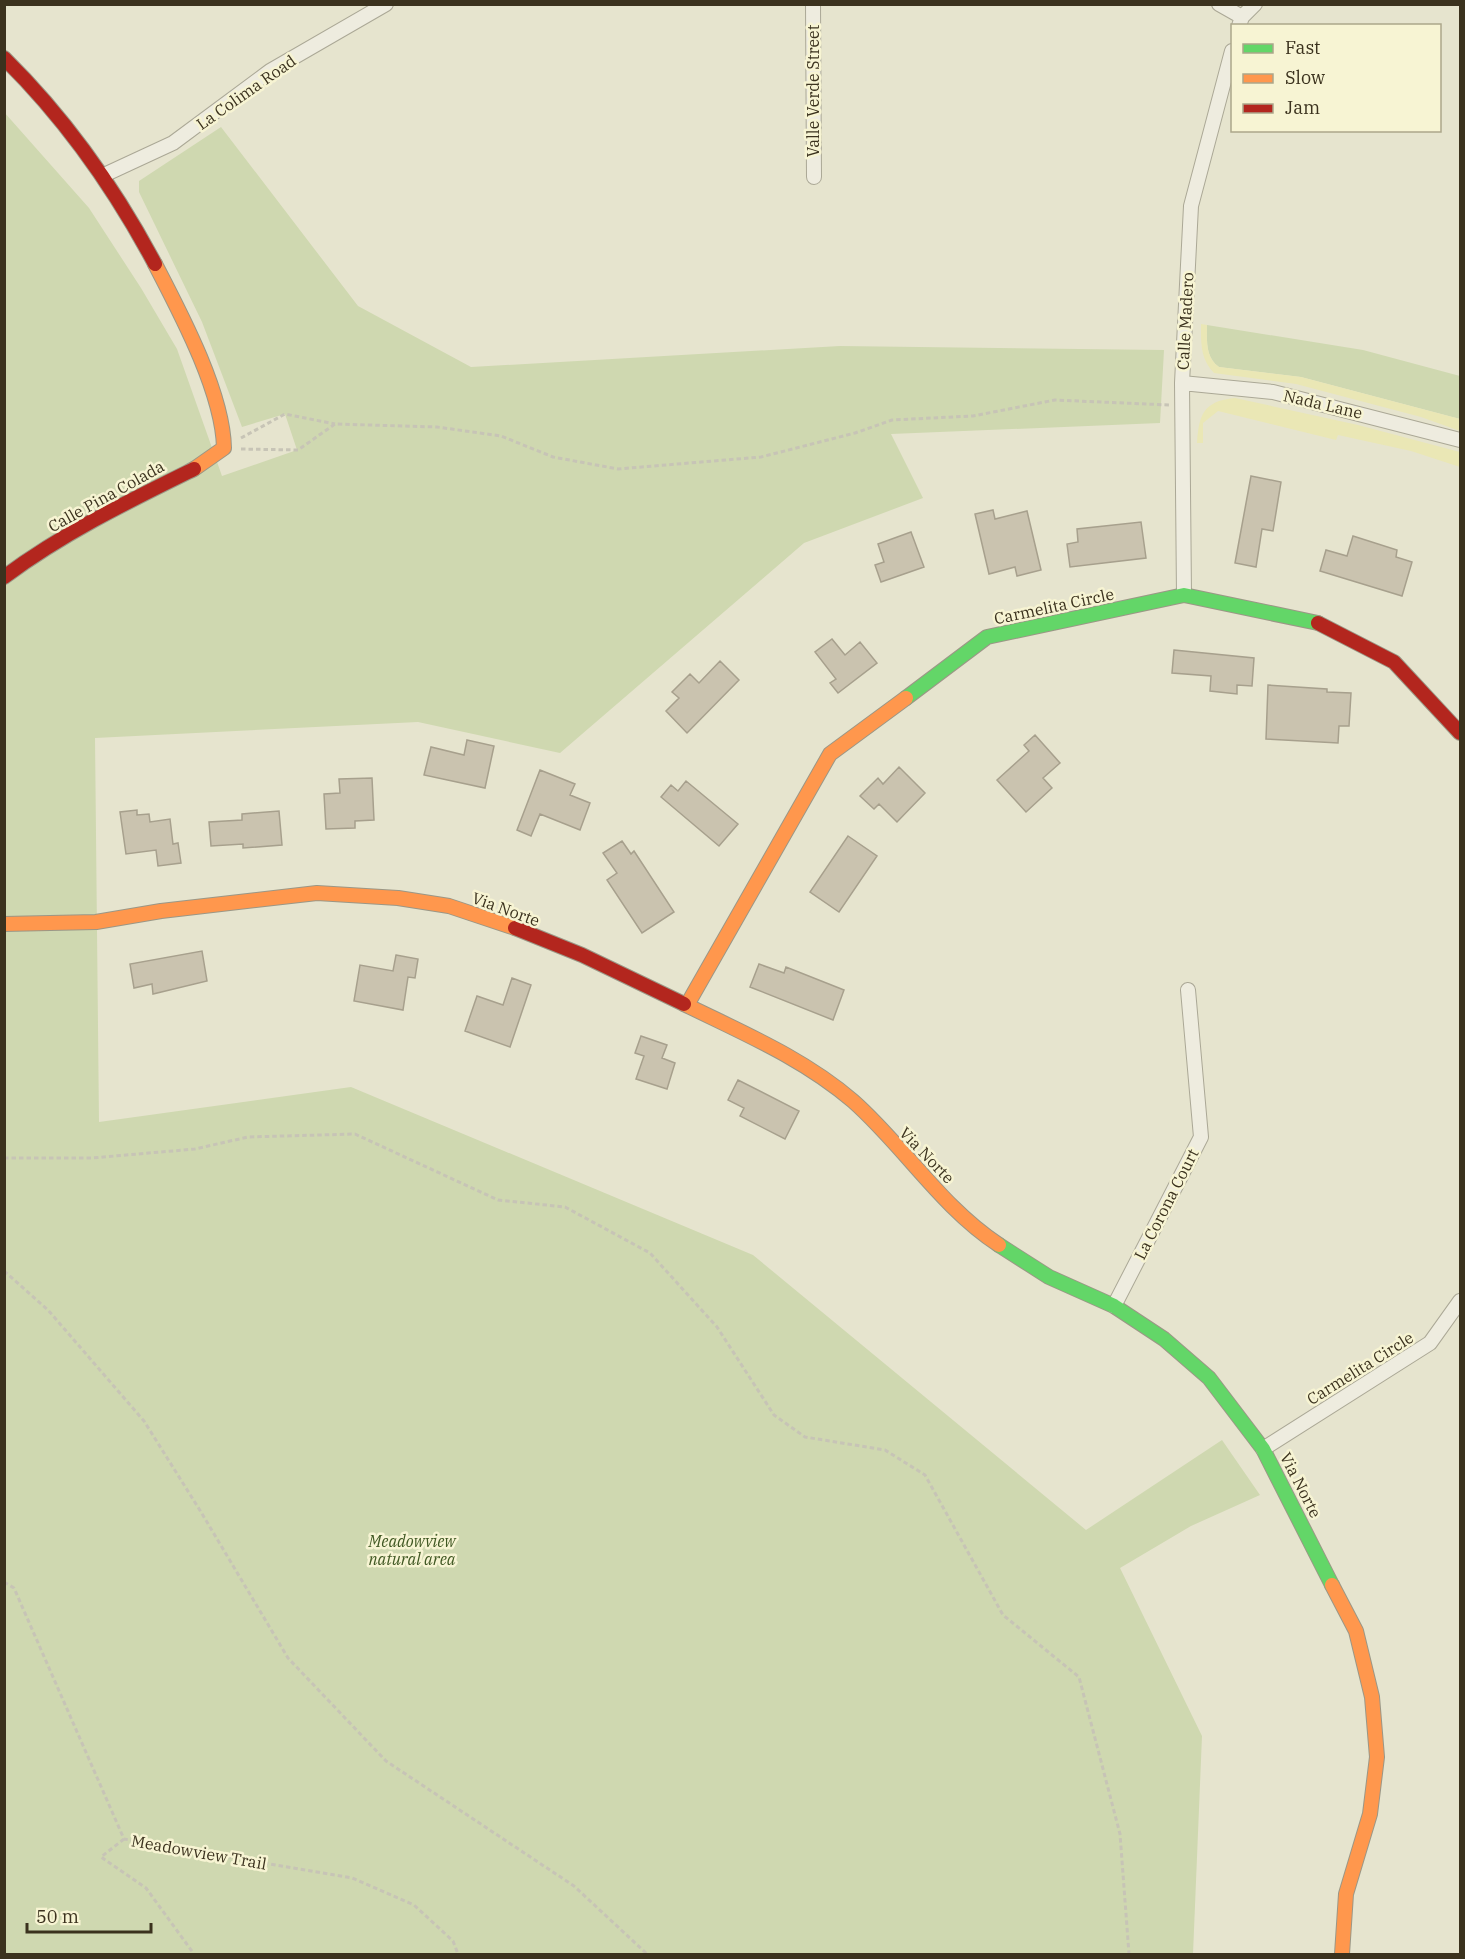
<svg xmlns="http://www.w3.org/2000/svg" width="1465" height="1959" font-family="'IBM Plex Serif',serif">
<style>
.green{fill:#cfd8b0}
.sand{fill:#eae7b5}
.building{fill:#cac3af;stroke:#a7a08d;stroke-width:1.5}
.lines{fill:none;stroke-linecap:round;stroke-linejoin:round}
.street-casing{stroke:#aba896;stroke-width:16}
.fast-casing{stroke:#9b9786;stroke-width:16}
.slow-casing{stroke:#9b9786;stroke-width:16}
.jam-casing{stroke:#9b9786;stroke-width:16}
.path{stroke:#c7c4b6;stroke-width:3;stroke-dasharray:4.5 3;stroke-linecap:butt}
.street{stroke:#eeecdf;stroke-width:14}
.fast{stroke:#63d668;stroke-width:14}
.slow{stroke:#ff974d;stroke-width:14}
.jam{stroke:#b3261e;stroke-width:14}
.labels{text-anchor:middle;stroke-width:5;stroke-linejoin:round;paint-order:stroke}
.street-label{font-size:16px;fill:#3b321e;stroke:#f7f4d3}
.park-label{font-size:16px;font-style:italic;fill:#405823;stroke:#f7f4d3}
</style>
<rect width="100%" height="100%" fill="#e6e4ce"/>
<path class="green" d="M4,112L89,208L141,288L177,349L222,476L297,450L285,414L242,427L202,322L139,192V181L221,127L358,306L471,367L840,346L1164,350L1160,423L891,434L923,498L804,543L560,753L418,722L95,738L99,1122L351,1087L753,1255L1086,1530L1222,1440L1260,1495L1191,1526L1120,1568L1202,1736L1193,1954H5Z
M1207,325L1363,350L1460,376V419L1301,377L1219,367C1205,357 1207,340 1207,325Z"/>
<path class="sand" d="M1201,324L1207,325C1207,340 1205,357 1219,367L1301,377L1460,419V431L1421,417L1296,384L1214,373C1200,358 1201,343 1201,324Z
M1235,398L1358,425L1456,451L1460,452V467L1411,451L1338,435L1336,440L1218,411L1203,423V443H1197C1199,415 1203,401 1235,398Z"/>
<path class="building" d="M1251,476L1281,482L1273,531L1262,529L1256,567L1235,563Z
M993,510L995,519L1027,511L1041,570L1017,576L1015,567L989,574L975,514Z
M1141,522L1146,558L1070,567L1067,544L1078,542L1077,529Z
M911,532L924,567L881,582L875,565L884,562L878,544Z
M1353,536L1397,550L1396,557L1412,562L1402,596L1320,571L1326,550L1347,556Z
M832,639L845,655L860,642L877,663L838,693L830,683L836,679L815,652Z
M1174,650L1254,658L1252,686L1237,685V694L1210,691L1211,676L1172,673Z
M720,661L739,680L687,733L666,711L679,698L672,692L690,674L699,683Z
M1268,685L1327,689V692L1351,693L1349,726H1339L1338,743L1266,739Z
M1035,735L1060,763L1043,778L1052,788L1026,812L997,780L1029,751L1024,745Z
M467,740L494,746L485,788L424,775L431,747L464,755Z
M899,767L925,793L897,822L879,804L874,809L860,796L878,778L883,784Z
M540,770L575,784L570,795L590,803L580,830L540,814L531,836L517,830Z
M372,778L374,820L355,821V828L326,829L324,794L340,793L339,779Z
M686,781L738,824L719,846L661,797L671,785L678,791Z
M137,810V815L149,814L150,822L170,819L173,844L178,843L181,863L158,866L156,850L126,854L120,812Z
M279,811L282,845L243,848V844L211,846L209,822L242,820V814Z
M848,836L877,856L839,912L810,892Z
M622,841L631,854L634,851L674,912L642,933L607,880L617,873L603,853Z
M202,951L207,981L153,994L152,984L134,988L130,964Z
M396,955L418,959L415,978L408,977L403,1010L354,1001L360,965L393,971Z
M759,964L784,973L786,967L844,990L833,1020L750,987Z
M512,978L531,985L510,1047L465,1031L477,996L503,1005Z
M641,1036L667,1045L662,1058L675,1063L667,1089L636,1079L644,1056L635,1053Z
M738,1080L799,1111L785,1139L740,1116L744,1108L728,1100Z"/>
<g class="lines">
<defs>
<path id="street" d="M813,4L814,177
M1219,4L1242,17
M1239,26L1242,17L1255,4
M104,175L173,143L270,71L386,4
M1182,383L1273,392L1460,440
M1184,595L1182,383L1191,206L1232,51
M1114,1306L1201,1137L1188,990
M1263,1449L1430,1343L1460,1301"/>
<path id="fast" d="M906,698L987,637L1184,595L1318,623
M999,1245L1049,1277L1114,1306L1164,1339L1209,1378L1263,1449L1332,1585"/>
<path id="slow" d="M155,264C181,314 223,393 224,448L194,469
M4,924L96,922L161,911L317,893L398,898L449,906L515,928
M684,1004C743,1033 803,1058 853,1101C904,1146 941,1207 999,1245
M687,1005L830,754L906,698
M1332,1585L1356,1631L1372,1697L1377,1757L1370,1814L1346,1894L1342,1954"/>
<path id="jam" d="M4,58C66,119 114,187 155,264
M4,577C65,532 127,502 194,469
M1318,623L1394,662L1460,733
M515,928L582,955L684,1004"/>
</defs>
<use href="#street" class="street-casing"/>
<use href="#fast" class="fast-casing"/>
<use href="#slow" class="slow-casing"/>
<use href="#jam" class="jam-casing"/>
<path class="path" d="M241,438L285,414L335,424
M241,449L298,450L335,424L437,427L501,436L553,457L618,469L761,457L855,433L892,420L973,416L1055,400L1169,405
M4,1158H92L195,1149L248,1137L355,1134L498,1200L565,1207L650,1253L717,1327L774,1415L805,1437L885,1450L925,1475L1003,1615L1079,1677L1120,1834L1129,1954
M4,1271L48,1310L144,1421L201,1512L288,1658L386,1761L574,1886L647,1954
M4,1582L14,1588L124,1839L352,1878L414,1905L453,1941L458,1954
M124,1839L101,1857L146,1888L194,1954"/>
<use href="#street" class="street"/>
<use href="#fast" class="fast"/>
<use href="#slow" class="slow"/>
<use href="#jam" class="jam"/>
</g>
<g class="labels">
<g class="street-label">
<text transform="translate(813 91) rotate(-90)" y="6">Valle Verde Street</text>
<text transform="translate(246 92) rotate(-35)" y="6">La Colima Road</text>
<text transform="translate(1185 321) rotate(-87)" y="6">Calle Madero</text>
<text transform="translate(1323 404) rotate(13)" y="6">Nada Lane</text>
<text transform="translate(106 496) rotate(-29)" y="6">Calle Pina Colada</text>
<text transform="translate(1054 606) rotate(-12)" y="6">Carmelita Circle</text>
<text transform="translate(506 909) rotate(20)" y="6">Via Norte</text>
<text transform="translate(927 1155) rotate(46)" y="6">Via Norte</text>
<text transform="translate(1166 1204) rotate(-63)" y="6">La Corona Court</text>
<text transform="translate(1360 1368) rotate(-32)" y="6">Carmelita Circle</text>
<text transform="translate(1301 1485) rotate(63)" y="6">Via Norte</text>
<text transform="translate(199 1852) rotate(10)" y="6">Meadowview Trail</text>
</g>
<g class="park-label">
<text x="412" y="1547">Meadowview<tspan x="412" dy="18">natural area</tspan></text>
</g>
</g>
<rect width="1465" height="1959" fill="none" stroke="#3b321e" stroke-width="12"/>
<rect x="1231" y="24" width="210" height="108" fill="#f7f4d3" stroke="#aca68b" stroke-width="1.5"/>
<rect x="1243" y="44" width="30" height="9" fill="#63d668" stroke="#aca68b" stroke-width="1.5"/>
<text x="1285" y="54" font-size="18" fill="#3b321e">Fast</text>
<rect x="1243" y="74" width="30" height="9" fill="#ff974d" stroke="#aca68b" stroke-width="1.5"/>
<text x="1285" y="84" font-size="18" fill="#3b321e">Slow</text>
<rect x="1243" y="104" width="30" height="9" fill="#b3261e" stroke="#aca68b" stroke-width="1.5"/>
<text x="1285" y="114" font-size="18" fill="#3b321e">Jam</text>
<path d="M27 1923v9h124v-9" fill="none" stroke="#3b321e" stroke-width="3"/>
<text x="36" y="1923" font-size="18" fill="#3b321e" stroke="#f7f4d3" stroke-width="4.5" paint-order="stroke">50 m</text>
</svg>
